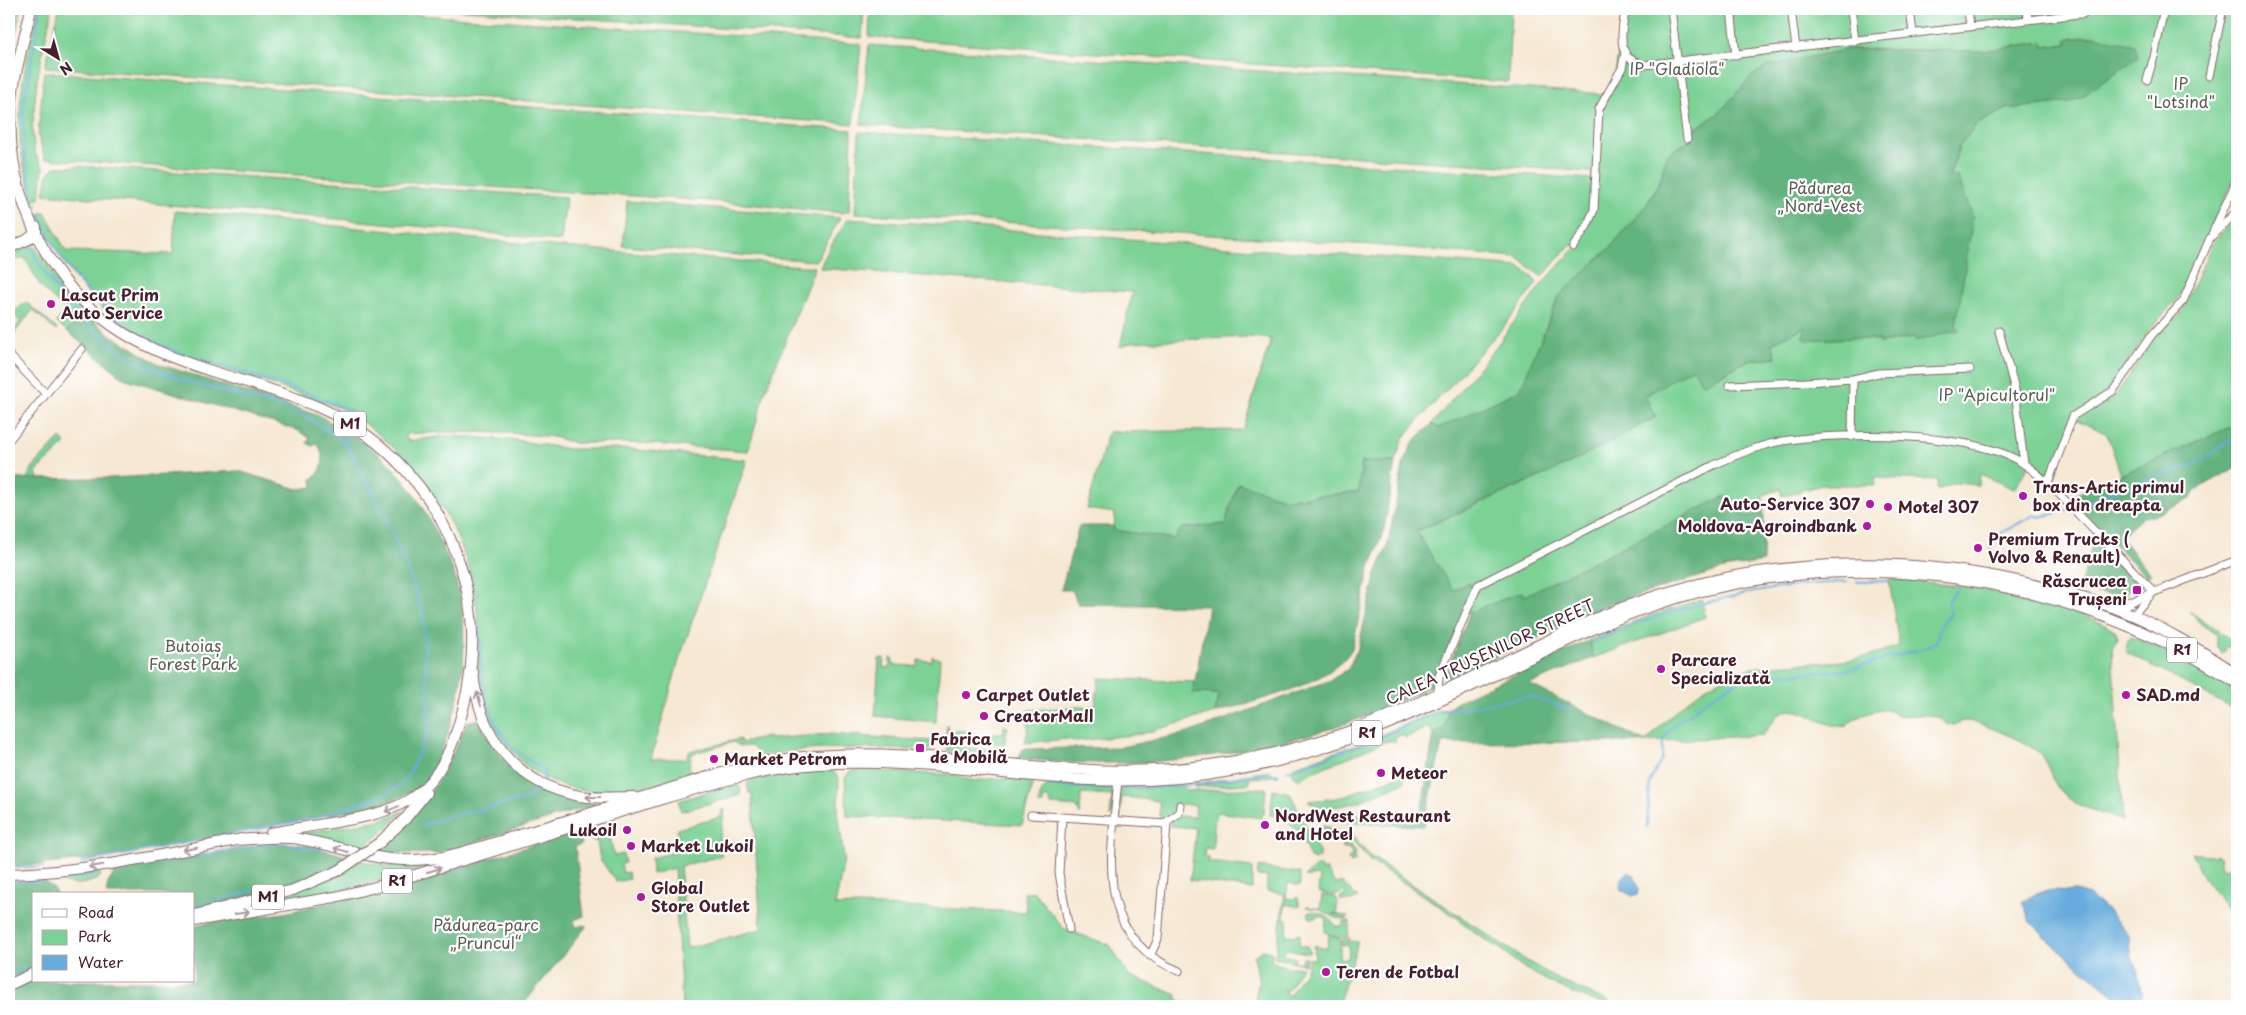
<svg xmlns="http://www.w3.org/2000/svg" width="2246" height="1015" font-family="'Playpen Sans',sans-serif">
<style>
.green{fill:#7bd195;stroke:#627860}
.forest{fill:#64b37e;stroke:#576954}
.water{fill:#66acdc;stroke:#586684}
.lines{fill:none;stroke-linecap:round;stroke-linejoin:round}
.stream{stroke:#66acdc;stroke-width:2}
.minor-casing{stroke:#866566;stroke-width:9}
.highway-casing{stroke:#866566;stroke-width:12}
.minor{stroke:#fff;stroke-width:7}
.highway{stroke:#fff;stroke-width:10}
.highway-bridge-casing{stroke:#866566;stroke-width:12;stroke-linecap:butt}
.highway-bridge{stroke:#fff;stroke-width:10}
.oneway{stroke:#ae9aa0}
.poi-dot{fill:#b5179e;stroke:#fff;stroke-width:2}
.labels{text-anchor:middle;stroke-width:4.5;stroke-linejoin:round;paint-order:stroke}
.shield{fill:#fff;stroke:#80626b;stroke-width:1}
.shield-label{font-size:15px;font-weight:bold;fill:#4a1f2b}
.park-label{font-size:16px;fill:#5b5d50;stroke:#fff}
.poi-label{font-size:16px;font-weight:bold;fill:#4a1f2b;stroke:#fff;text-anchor:start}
.street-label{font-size:16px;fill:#4a1f2b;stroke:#fff}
</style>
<rect width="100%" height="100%" fill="#fff"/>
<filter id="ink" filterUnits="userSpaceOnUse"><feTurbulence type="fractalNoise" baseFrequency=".02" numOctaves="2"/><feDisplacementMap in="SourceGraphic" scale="10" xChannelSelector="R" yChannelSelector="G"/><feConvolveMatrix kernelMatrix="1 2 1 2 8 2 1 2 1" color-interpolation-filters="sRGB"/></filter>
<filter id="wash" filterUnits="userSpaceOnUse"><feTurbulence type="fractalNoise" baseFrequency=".0096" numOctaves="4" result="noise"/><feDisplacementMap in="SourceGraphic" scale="20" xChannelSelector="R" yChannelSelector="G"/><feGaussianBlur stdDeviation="1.12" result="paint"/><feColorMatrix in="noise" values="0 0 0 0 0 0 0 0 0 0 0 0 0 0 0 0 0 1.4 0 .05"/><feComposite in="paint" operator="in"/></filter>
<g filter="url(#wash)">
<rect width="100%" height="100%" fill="#f6e8d3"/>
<path class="green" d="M9,9H21L14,39L15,49L9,83Z
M38,9H52L37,80L32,130L35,153L43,167L40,198L34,201C30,188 25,174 23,161C13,110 27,58 38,9Z
M59,9H328L861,44L853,124L45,67Z
M449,9H864L862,38Z
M870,9H1511L1508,82L869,37Z
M1623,9H2237V173L2181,295L2151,328L2108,391L2075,418L2116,395L2154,338L2180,315L2212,244L2237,216V424L2121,475L2107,434L2075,419L2053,482L2030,463L2014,489L1980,474L1978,485L1956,483L1937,490V480L1875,478V485H1822L1782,496L1781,489L1763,495L1764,513L1524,596L1521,593L1463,615L1453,590L1416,532L1566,465L1656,417L1644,396L1692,368L1703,384L1747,361L1776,357L1772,343L1806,327L1808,340L1853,338L1880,340L1881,343L1914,337L1916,341L1958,329L1956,325L1949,176L1960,145L1976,125L2006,109L2069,102L2081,97L2138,57L2067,40V44L2044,47L2043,42L1984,51L1848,49L1752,76L1719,113L1689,133L1690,140L1666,155L1661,179L1647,204L1610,248L1559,296L1520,390L1439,428L1432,424L1495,348L1541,285L1577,246L1570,245L1542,277L1517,257L1372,245L855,213L859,132L1594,179V172L861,125L869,45L1605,94L1615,78Z
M44,72L852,130L849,211L843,213L713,201L45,159L38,136Z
M80,166L566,197L561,241C389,221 216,210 44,194L48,175L55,167Z
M627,201L840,218L816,261L623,246Z
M175,211L563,247L815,267L765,392L748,451L637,443H575L554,437L510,433L449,432L405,434L408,441L445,436L514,440L569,449H628L747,460L679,660L651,759H686L690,751L740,739L741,743L768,737L770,739L829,734L932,741V747L928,750L917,747L912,750C858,747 811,747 757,756L756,751L751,746L742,747L733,742L692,754L689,767L693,771L711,768C649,787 576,811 522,762C502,744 488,720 481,694C476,676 479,654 479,635C478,617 476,598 472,581C461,533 435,491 402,456C387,441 366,423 348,412C332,404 313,399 296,393C250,376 200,365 155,344C100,318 61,268 38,214L45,212L66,251L173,254Z
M847,219C987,227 1126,239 1266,250C1350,256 1434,259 1519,267L1529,273L1537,283L1506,324L1403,438L1395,462H1362L1358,492L1286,499L1238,484L1225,524L1182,528L1174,539L1114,530L1115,513L1087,509L1108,432L1243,430L1271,339L1248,337L1133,342L1120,347L1132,292L820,268C827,249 838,236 847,219Z
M30,246L35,247L59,283L86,313L67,331L56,322L66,311L41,287L24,257L18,260L16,256L21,252L16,255L14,251Z
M26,302L57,329L56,331L33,310L9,340L20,321L13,315V313Z
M60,438L66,443L36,472L38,479L26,480L33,467Z
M1889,579C1949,583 2068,597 2116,632L2118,639L2112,648L2123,821C2103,813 2075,807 2061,792C2054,785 2048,764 2041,755C2035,745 1977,720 1965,721C1961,721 1958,723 1955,725L1946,724C1936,709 1913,718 1899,715C1894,714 1891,710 1885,710C1875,710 1851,718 1847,726C1825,729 1809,710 1788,710L1778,715L1763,735L1646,742C1672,712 1705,681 1744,670C1774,662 1813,664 1843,661C1862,659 1881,651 1899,646Z
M1702,599L1705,617L1593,658L1590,640L1647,617Z
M2189,611L2237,644V652L2227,646L2222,654L2217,646V635L2201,624Z
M2132,637L2173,653L2237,692V711L2126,652L2128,640Z
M932,656L940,659L936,722L875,716L879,659L884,658L883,667L890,668V658L893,659V665L917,666L918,660L932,661Z
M1099,678L1195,682L1194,693L1219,694L1215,713L1141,734L1076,741L1066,739L1025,743L1028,730V710L1095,706Z
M1449,708L1445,726L1434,735L1428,727L1405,738L1403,734L1395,738L1396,741H1387L1308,774L1301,779L1292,775L1293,767L1366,741L1437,711Z
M947,724L948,730L969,731L980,737L991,736L995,733H1003L1004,726L1008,727L1004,744L948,739L946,736Z
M947,746L1001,750L1004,753L999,758L960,755L947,750Z
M820,770L833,771L839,778L838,810L844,860L835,906L856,905L1027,912L1024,893L1033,891L1064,929L1110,945L1128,975L1177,995V1000L1202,1006H682L674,868L652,874L651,858L679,851L677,829L721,817L722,810L725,809L718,848L722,856L680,866L687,948L761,929L752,793H749L747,785L749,780Z
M859,770L957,775C969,782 975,781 988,779C1001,777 1016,780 1029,781L1033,784L1022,825L847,816L845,778L850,771Z
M1269,771L1279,776L1249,778V784L1194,787V784Z
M1403,775L1405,782L1355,803L1323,809L1308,801L1337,798Z
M735,783L740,787L741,795L681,811L679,801Z
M1052,783L1112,787L1115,789L1112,815L1110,817L1112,796L1081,794L1080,815L1077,807L1051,805L1049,798H1044L1043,804H1038C1041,794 1042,786 1052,783Z
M1183,785L1185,791L1266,788L1264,814H1261V818L1218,812L1214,823L1213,849L1205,848L1204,857L1209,858V862L1252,867V889L1190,880L1196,828L1170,826L1171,821L1179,816L1195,817L1196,805L1173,804L1174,815L1160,821L1159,801L1122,797L1120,818L1118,816L1120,789L1123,787Z
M1273,789L1290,793L1294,801L1319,852V857L1315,860L1310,858C1302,838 1294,818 1270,815Z
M404,811L376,838L358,851L319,838L298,834L380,820Z
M1396,813L1402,820L1391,825L1346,822L1345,815L1373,816L1374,822L1383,816L1385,820L1386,817Z
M601,825L610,837L614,856L623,854L625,863L621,864L623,873L628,872L629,879L616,882L600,859L597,841H593L590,830Z
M1324,826C1341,831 1346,839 1357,853L1353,856L1356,861L1351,863L1348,858L1353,856L1349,848L1342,849L1341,835L1329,836L1320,828Z
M1346,829H1350L1358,843L1370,856L1527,961L1565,983L1619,1006C1593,1006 1539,978 1517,963C1512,959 1508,954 1502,950C1487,941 1471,932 1459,919L1369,860L1347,833Z
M2191,853L2219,856L2221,868L2237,870V922L2207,883Z
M451,859C384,883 315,896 245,910L243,907L361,861L389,866Z
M1319,865L1322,871L1326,869L1335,884L1342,882L1358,898L1351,901L1340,900L1341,896H1345V891L1334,896L1318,892L1320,877L1310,876L1309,878L1305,876Z
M1259,867L1300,873V886L1288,883L1286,898L1295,899L1298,897L1300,907L1285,904L1284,919L1288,920L1286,935L1296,936V934H1300L1299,945L1307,946L1310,952L1307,953L1287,949L1283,954L1295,958L1294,962H1302L1303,957L1307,958L1305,964L1275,958L1285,894L1267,891V877L1257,876Z
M99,872L101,876C91,885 70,887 59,880L60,878Z
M1322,895L1337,898V913L1332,914L1347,916V919L1335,918L1320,909L1307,907L1308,905L1311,908L1320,909Z
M1310,911L1324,914L1337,926H1343L1344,921H1350L1348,936L1350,939L1335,937L1325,932L1326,917L1316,916V918H1310L1308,914Z
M1329,934L1341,940L1339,959L1349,958L1348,945H1342V940L1358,942L1338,1006H1253L1259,981L1254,956L1263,950L1273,953L1271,961L1286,967H1302L1288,990H1284L1289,996L1306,970L1309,959H1315L1314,946L1317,945V947L1327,948Z"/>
<path class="forest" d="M2094,36L2135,45L2138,57L2081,97L2069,102L2006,109L1976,125L1960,145L1949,176L1958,177L1973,217L1956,325L1959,330L1916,341L1914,337L1880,343V340L1853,338L1808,340L1804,338L1805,327L1772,343L1776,357L1747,361L1703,384L1692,368L1645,396L1656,417L1566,465L1416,531L1453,590L1469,582L1475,591L1463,615L1433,685C1405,698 1376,714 1347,723C1241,759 1128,771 1018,758L1023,749L1121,747L1188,733L1331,680L1348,669L1358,648L1376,573L1387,548L1404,461L1414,441L1432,424L1439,428L1520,390L1559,296L1610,248L1647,204L1661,179L1666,155L1690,140L1689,133L1719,113L1752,76L1768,66L1848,49L1984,51L2043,42L2044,47L2067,44V39Z
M86,313L109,334L159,364L320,416C346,431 376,448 396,471C416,493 429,518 441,544C446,556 453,568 456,580C468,627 466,673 452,720C445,742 436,777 414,790C386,807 330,814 297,821C202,839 106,863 9,866V479L110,478L238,471L298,489L313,487L312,479C325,471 325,455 317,443L313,446L307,443L310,438L297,430L123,378L67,331Z
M2237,424V467L2194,491L2191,499L2153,516L2143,517L2120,537L2151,574L2147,577L2068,498Z
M1362,462H1395L1384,530L1370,567L1352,649C1330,686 1254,700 1215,713L1219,694L1193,693L1208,606L1078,604L1072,590H1061L1079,526H1114V530L1174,539L1182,528L1225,524L1238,483L1286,499L1358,492Z
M1725,496L1746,518L1764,513L1763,562L1724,569L1609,604L1443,682L1470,612L1522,592L1524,596Z
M2094,538L2133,579L2124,598L2087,591L2080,587Z
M1590,640L1593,658L1529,684L1646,742L1442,743L1424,826L1391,825L1421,814L1434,733L1445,726L1449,708L1462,699Z
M478,719C495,752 516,781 553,794C562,797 595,801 597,804L438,853L371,854C419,822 445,774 467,722Z
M577,832L582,844L575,846L584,916L574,920L576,927L585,925L586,927L522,1006H9V990L34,978V981H194V925L284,913L379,891Z
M274,842L311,846L349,857C303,890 247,894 194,910V894H106L108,883L117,869Z
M42,879L54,889L56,894H34V968L9,979V881Z"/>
<path class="water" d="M1628,872L1634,875L1639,889L1638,894L1633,896L1621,890C1618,882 1622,877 1628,872Z
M2053,890L2075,891L2089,895L2108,911L2129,935L2132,958L2138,972L2142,998L2134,1006H2127L2058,949L2030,921L2022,902L2037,893Z"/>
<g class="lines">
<path class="stream" d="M33,195L25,158L23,111L40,9
M36,203L37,206
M40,215C60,270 106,318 159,344C186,357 217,364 246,373C279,383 311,394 343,407L351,411V416
M31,248C52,292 102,347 147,366C174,378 205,387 234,394C255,400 279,405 299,414C317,422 332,433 347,445
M1991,553V544L2001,533L2034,515L2040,517L2064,511L2098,497L2196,464L2237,436
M1857,582L1889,581
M480,628C480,669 482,715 513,748C522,757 534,763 544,770L543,780
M1593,642C1673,607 1760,585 1847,582
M1287,771L1371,741L1439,712L1530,696L1572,711
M1049,786L1112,789
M1122,789L1196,785L1258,774H1278
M422,826L449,816L528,799L539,787
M1647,827L1650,781L1662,759L1663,739L1675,724L1723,689L1741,680L1762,676L1847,670L1931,646L1937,640L1940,626L1950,615L1949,600L1960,586
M81,863L316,818L377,797L399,786L410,772L429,729L423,614C406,556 377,498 347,445L349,434
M9,868L44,867
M116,870L275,843L324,850
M61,880L97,874
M9,882L42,881
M194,908L261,888
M9,975L34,965"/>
</g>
</g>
<g filter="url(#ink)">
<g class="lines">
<defs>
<path id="minor" d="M1626,9C1623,21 1618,44 1627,56C1630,60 1639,63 1644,65L2079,14H2083L2086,9
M1671,9L1687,139
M1731,9L1736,55
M1791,9L1796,48
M1851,9L1855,41
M1910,9L1913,33
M1968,9L1970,27
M2027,9L2028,20
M2105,13L2106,9
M2209,76L2223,9
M2147,80L2154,57L2164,9
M2212,234L2237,180
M1573,247L1587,226L1594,210L1599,109L1622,68L1625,52
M1999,331L2015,390L2024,464
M9,355L46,394
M1729,385L1806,382L1853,379L1879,373L1970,369
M1852,437L1853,379
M9,440L82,349
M2048,483L2073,416L2113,391L2151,336L2183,301L2210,238L2237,211
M2109,605L2131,600
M2120,609L2139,598L2237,560
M2133,615L2152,594
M1438,693L1439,676L1478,585L1714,465C1738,454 1762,444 1789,440C1846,432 1976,432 2024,464C2045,478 2062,497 2079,515C2104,541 2129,566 2154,592
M1118,780C1111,855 1093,937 1179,971
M1031,815L1062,817
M1163,824L1179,813L1180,805
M1069,929L1059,873L1062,817L1167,824L1158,939L1150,956"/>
<path id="highway" d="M31,9C25,36 17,63 13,90C3,158 24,228 65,281C131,365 229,369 318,407C374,431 423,479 448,534C471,584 478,638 467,692C439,825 385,811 271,833
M9,248L27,240L36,233V227
M473,672C479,736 515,784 580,796C596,799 616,797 633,797
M237,840C257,839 278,836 299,839C354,848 383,868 443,857C470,851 496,842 523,834C573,819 623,803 672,788C719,773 766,759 815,756C947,746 1076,785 1210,765C1262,758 1313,745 1362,727C1443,695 1519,652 1599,617C1748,554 1914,549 2068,594C2085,599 2102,603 2118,609C2160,625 2200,650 2237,674
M379,843L406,818L426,793
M9,874C87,872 165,854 242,839
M195,915L293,890L340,870
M194,921L335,897L379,886C466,860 553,832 639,806C699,788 757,768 819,764C910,758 1000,776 1090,780C1139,782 1188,779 1236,770C1368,747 1483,676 1605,624C1811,535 2050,563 2237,683
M9,985L34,973"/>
</defs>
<use href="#minor" class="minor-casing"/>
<use href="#highway" class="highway-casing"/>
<use href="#minor" class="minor"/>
<use href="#highway" class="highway"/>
<defs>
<path id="highway-bridge" d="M340,870L379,843"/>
</defs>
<use href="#highway-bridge" class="highway-bridge-casing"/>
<use href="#highway-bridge" class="highway-bridge"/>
</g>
<defs><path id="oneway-shaft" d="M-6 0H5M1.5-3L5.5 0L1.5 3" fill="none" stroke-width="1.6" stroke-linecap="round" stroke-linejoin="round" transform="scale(1.25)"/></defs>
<g class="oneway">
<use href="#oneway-shaft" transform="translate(479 699) rotate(-106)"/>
<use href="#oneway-shaft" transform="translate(593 797) rotate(180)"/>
<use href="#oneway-shaft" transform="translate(392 809) rotate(158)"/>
<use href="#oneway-shaft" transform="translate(190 849) rotate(170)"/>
<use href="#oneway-shaft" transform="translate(341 850) rotate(-165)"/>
<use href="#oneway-shaft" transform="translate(96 866) rotate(170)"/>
<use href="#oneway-shaft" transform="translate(434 870) rotate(-17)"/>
<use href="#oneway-shaft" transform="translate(242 913) rotate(-10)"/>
</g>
</g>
<g class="poi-dot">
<circle cx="51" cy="304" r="5"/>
<circle cx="2023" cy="496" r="5"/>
<circle cx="1870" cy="504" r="5"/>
<circle cx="1888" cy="507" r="5"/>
<circle cx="1867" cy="526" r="5"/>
<circle cx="1978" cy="548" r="5"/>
<rect x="2132" y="585" width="10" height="10" rx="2.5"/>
<circle cx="1661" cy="669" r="5"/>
<circle cx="966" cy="695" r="5"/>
<circle cx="2126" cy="695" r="5"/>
<circle cx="984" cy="716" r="5"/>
<rect x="915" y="743" width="10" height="10" rx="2.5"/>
<circle cx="714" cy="759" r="5"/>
<circle cx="1381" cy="773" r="5"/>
<circle cx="1265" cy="825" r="5"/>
<circle cx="627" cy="830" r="5"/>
<circle cx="631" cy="846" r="5"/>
<circle cx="641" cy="897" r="5"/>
<circle cx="1326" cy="972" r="5"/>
</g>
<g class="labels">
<g class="shield">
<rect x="334" y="411.5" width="32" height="25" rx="4"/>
<rect x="2167" y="637.5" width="30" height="25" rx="4"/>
<rect x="1352" y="720.5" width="30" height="25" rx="4"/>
<rect x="382" y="868.5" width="30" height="25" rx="4"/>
<rect x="252" y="884.5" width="32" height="25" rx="4"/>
</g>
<g class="shield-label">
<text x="350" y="429">M1</text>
<text x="2182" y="655">R1</text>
<text x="1367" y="738">R1</text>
<text x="397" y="886">R1</text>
<text x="268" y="902">M1</text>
</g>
<g class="park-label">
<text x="1677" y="75">IP "Gladiola"</text>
<text x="2181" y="90">IP<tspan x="2181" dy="18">"Lotsind"</tspan></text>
<text x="1820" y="194">Pădurea<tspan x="1820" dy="18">„Nord-Vest</tspan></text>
<text x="1997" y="401">IP "Apicultorul"</text>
<text x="193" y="652">Butoiaș<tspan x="193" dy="18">Forest Park</tspan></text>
<text x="486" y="931">Pădurea-parc<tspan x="486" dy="18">„Pruncul“</tspan></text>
</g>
<g class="poi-label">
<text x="61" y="301">Lascut Prim<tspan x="61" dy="18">Auto Service</tspan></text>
<text x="2033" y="493">Trans-Artic primul<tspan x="2033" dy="18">box din dreapta</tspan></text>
<text x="1860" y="510" text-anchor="end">Auto-Service 307</text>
<text x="1898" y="513">Motel 307</text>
<text x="1857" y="532" text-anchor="end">Moldova-Agroindbank</text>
<text x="1988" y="545">Premium Trucks (<tspan x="1988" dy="18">Volvo &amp; Renault)</tspan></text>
<text x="2127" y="587" text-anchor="end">Răscrucea<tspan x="2127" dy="18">Trușeni</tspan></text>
<text x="1671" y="666">Parcare<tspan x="1671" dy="18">Specializată</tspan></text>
<text x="976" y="701">Carpet Outlet</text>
<text x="2136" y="701">SAD.md</text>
<text x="994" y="722">CreatorMall</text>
<text x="930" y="745">Fabrica<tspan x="930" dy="18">de Mobilă</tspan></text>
<text x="724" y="765">Market Petrom</text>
<text x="1391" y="779">Meteor</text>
<text x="1275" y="822">NordWest Restaurant<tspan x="1275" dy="18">and Hotel</tspan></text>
<text x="617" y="836" text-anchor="end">Lukoil</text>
<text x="641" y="852">Market Lukoil</text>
<text x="651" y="894">Global<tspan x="651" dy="18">Store Outlet</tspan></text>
<text x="1336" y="978">Teren de Fotbal</text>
</g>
<g class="street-label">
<text transform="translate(1490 652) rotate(-25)" y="6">CALEA TRUȘENILOR STREET</text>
</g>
</g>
<rect width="2246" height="1015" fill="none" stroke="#fff" stroke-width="30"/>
<rect x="32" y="892" width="162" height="90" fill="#ffffff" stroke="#b7a5aa"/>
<rect x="42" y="909" width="25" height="8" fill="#ffffff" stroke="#b7a5aa"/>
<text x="78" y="918" font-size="15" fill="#4a1f2b">Road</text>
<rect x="42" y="930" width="25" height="15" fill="#7bd195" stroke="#b7a5aa"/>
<text x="78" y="942" font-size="15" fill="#4a1f2b">Park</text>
<rect x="42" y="955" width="25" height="15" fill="#66acdc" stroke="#b7a5aa"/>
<text x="78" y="968" font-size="15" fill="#4a1f2b">Water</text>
<g transform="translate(58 58) rotate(143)" stroke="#ffffff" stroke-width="4" paint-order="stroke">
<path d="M0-4L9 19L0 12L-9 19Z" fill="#4a1f2b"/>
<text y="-8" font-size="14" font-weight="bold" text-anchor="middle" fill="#4a1f2b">N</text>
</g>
</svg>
